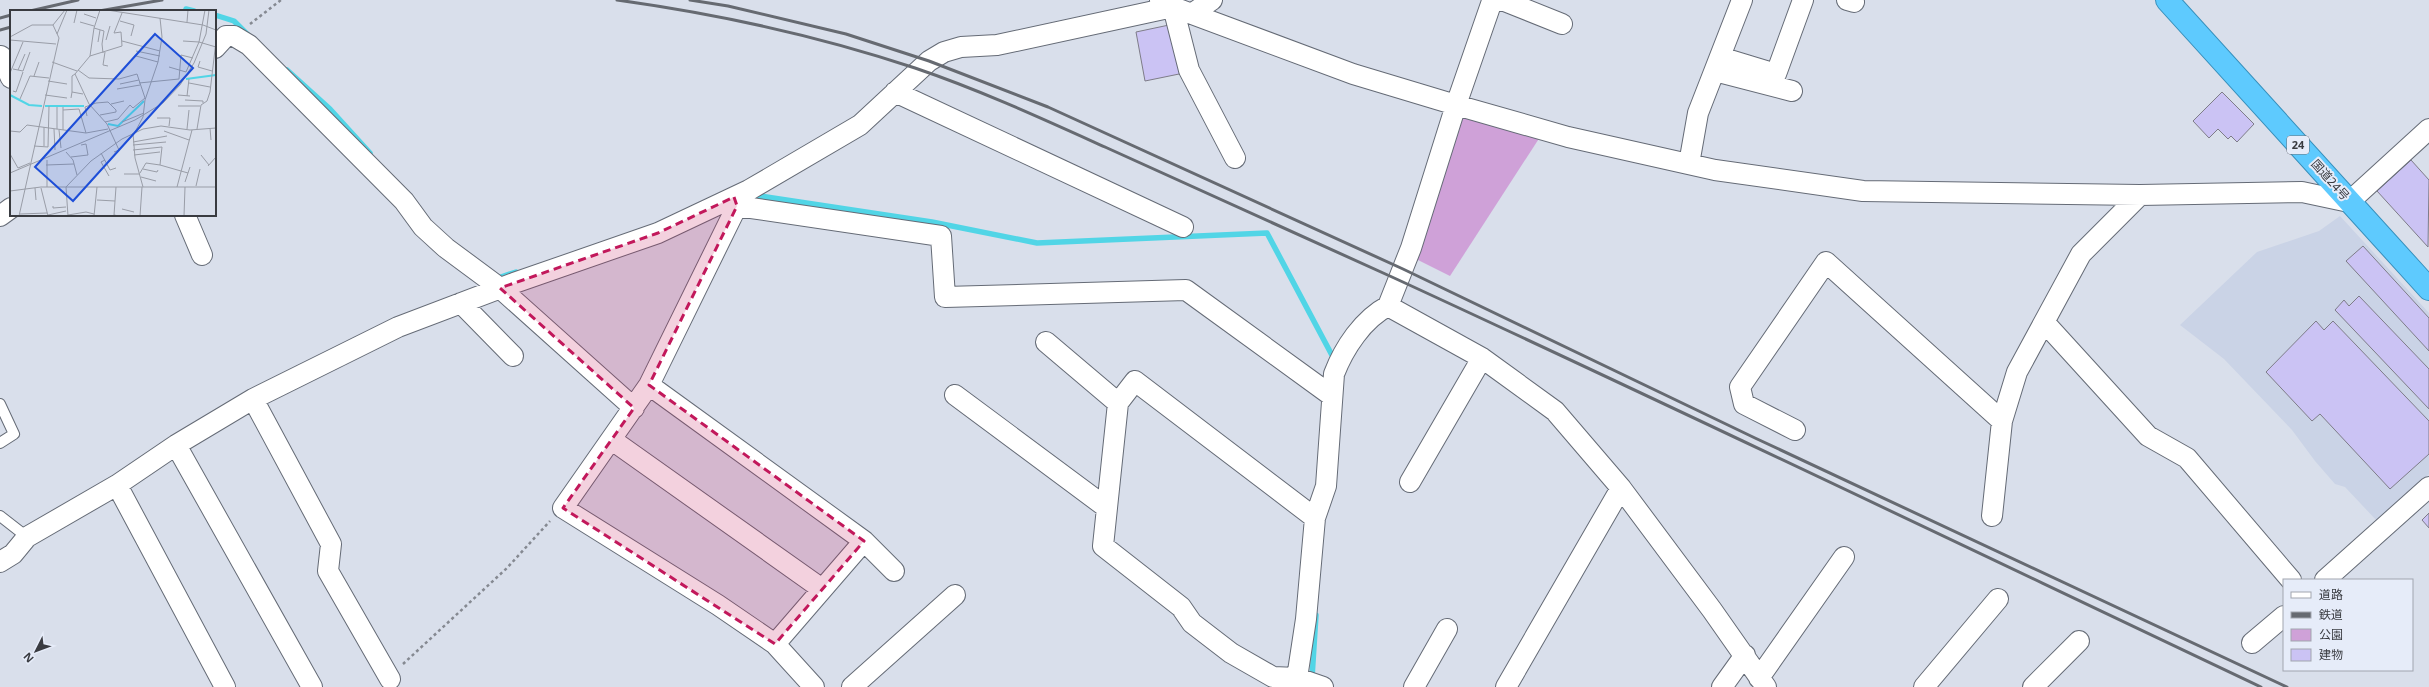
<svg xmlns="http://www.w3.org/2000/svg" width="2429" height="687" font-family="'Noto Sans','Noto Sans JP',sans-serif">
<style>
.built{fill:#cad3e6}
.green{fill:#cfa1d8}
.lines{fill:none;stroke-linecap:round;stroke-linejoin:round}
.stream{stroke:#51d5e6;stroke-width:5.5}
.building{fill:#cbc3f4;stroke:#7e7c88}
.service-casing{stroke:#656b76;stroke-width:12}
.minor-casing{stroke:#656b76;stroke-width:22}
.trunk-casing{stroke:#378fbb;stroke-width:24}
.path{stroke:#858991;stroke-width:2.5;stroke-dasharray:3 3;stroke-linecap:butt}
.service{stroke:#fff;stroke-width:10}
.minor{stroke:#fff;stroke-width:20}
.trunk{stroke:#5ecafe;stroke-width:22}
.rail{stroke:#666a71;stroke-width:3}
.marked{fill:#c2185b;fill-opacity:0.2;stroke:#c2185b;stroke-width:3;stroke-dasharray:8 5;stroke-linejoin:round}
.labels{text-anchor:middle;stroke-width:4;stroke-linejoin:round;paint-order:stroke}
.shield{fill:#e6ecf9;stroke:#6d7078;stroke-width:1}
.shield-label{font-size:11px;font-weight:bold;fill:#393b40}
.street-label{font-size:12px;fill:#393b40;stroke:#e6ecf9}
.inset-river{fill:none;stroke:#51d5e6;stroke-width:2}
.inset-road{fill:none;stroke:#999da7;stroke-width:1}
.view{fill:#1d4ed8;fill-opacity:0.15;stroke:#1d4ed8;stroke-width:2}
.inset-edge{fill:none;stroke:#393b40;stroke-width:2}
</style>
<rect width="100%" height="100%" fill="#d9dfeb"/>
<path class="built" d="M2340,216L2429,313V474L2378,522L2345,487L2335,484L2315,461L2292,430L2224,359L2180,325L2257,252L2319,231Z"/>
<path class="green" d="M1462,117L1540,137L1450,276L1416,259Z"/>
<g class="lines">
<path class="stream" d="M186,9L194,11
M215,15L234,21L248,35
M287,70L330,109L370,153
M753,195L932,222L1037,243L1267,233L1334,359
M496,276L498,278L516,272
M1312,678L1316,615"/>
</g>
<path class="building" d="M1169,25L1184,73L1145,81L1136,32Z
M2222,92L2254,124L2237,142L2231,136L2228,139L2218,129L2209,138L2193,121Z
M2411,160L2429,180L2428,247L2377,191Z
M2363,246L2429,318V351L2346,261Z
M2359,296L2429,369V409L2335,310L2344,300L2349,306Z
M2316,321L2324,330L2333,321L2429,421V454L2390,489L2320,414L2312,421L2266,372Z
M2429,513V528L2422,520Z"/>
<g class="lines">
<defs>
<path id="service" d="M0,404L14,434L0,443
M0,516L27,537"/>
<path id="minor" d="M1160,0L1173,7L1353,74L1456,105L1568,137L1715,170L1863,191L2140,195L2302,192L2349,202L2429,129
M1502,0L1562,24
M1847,0L1854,2
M1173,7L1189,70L1235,158
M1193,13L1212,0
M215,48L226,36H234L249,45L404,201L423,227L446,248L500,288L634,408
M1,56L11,78
M1720,57L1776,74L1803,0
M1715,71L1792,91
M895,92L1183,227
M1689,164L1698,113L1742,0
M734,197L737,206L649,385L563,508L718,605L775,644L814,687
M737,206L941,236L945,297L1186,290L1332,396
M185,215L202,255
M0,216L11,208
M461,303L513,356
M1388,306L1482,358L1555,411L1621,488L1712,610L1766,687
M2045,323L2148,436L2187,458L2291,580
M1046,342L1118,403
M649,385L864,541L894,571
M955,395L1107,508
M253,399L331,544L328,571L390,679
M1795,430L1744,404L1740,387L1826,262L2002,421
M612,440L822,589
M176,445L312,687
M1410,482L1482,358
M117,485L225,687
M1992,516L2002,421L2017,372L2081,254L2140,195
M1315,518L1135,381L1118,403L1103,546L1181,607L1192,623L1231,653L1273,677L1297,678L1323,687
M0,562L13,554L27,537L117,485L176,445L253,399L398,327L514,283L658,233L749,190L860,125L929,61L944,52L961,47L997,45L1173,7
M2325,580L2429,487
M2252,643L2284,616
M775,644L864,541
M1759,678L1844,557
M852,687L955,595
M1299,687L1297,678L1306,619L1315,518L1326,486L1334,374C1344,348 1363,319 1388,306L1411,248L1456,105L1491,4L1498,0
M1414,687L1447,629
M1506,687L1621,488
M1722,687L1745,655
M1924,687L1998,599
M2033,687L2079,641"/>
<path id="trunk" d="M2167,0L2429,289"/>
</defs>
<use href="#service" class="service-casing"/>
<use href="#minor" class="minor-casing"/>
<use href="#trunk" class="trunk-casing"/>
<path class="path" d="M250,24L281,0
M403,664L507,568L550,521"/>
<use href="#service" class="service"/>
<use href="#minor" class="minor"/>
<use href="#trunk" class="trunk"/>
<path class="rail" d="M617,0C718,14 819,36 915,68C980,90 1043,119 1105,147C1201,190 1297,233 1392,277C1683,411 1972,550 2261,687
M690,0L728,6L846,34L929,61L1048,107L1403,269L1755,438L2287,687
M30,11L78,0
M99,11L162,0
M0,18L11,15
M0,30L11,27"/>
</g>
<path class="marked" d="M734,197L737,206L649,385L864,541L775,644L563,508L634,408L500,288L658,233Z"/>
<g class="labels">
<rect class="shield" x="2287" y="136" width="22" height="18" rx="3"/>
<g class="shield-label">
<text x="2298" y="149">24</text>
</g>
<g class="street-label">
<text transform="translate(2330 180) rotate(48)" y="4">国道24号</text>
</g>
</g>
<g transform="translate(10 10)">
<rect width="206" height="206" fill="#d9dfeb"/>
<path class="inset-river" d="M176,69L206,65M0,85L19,95L32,96M35,96H74M98,114L108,116L134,91"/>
<path class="inset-road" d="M90,0L84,18L80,46L65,64L79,94L97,114L109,140L104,142M97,0L193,15L206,20M195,0L189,32L206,37M74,4L86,8M110,11L124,15L121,26M70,12L84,16M177,12L178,0M64,13L67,0M84,18L94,21L92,34L93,43M47,24L57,0M0,27L22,15H43L55,0M0,30L46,34M96,30L100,16M112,31L150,41M88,32L90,20M126,41L150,46M95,42L93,55L98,56M80,46L112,36L111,22L104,23L112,3M126,46L148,52M190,51L188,57L202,61M42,52L67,61M159,57L176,62L189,32L173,31M3,59L13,61L20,42M8,60L15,44M68,60L79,68L109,69L127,64L135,88M0,63L13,32M24,66L29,52M38,71L57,74M129,73L169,69L171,45L183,48M179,73L200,77M110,74L129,70M107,79L130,75M3,81L6,82L13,62M62,82V66L65,64M35,85L57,88M168,85L180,86M177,86L179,69M61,88L62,82L73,84M10,89L20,66L39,68M175,90L193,91V93M101,94L114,91M168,96H190M53,100L69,99L76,123M77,106L75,97L86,93L98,92L106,100V102L90,105M147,108H160L159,116M95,112L108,109L120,95L123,98L135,88M112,112L134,103M200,118L201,130M44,119L45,140M47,119V97M177,119L179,100M187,119L191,95L197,91L200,82L206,31M49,120L51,138M53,120V97M0,121L10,122L17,115L76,123L98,119M154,121L179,130M125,122L133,107L135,90L148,52L152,27L150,8M123,123L125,148L133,177M123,132L157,126M123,135L156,132M24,136L38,137L39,96M34,136V117M123,140L152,137L150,155L178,163M56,142L63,150L67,165M91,143L100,160L106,158M0,144L8,158L20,153M124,145L150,142M191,145L199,155M61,147L78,145L76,134L71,135M37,150V177M95,150L91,152L99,166M36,155L64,154M198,156L206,147M133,159L147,162L148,160M0,163L125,110L153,93L170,75L184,53L196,24L199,0M130,163L136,153L150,155M114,164H130M131,167L146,171M175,172L180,157M186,176L190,159M106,177L104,205L109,206M167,177L182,120M25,178L26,190M31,178L38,206M0,181L31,177H206M87,190L105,191M43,196V198L56,197M112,199L124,202M10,204L37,203M38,205L56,201M58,205L76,202L84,204M9,206L49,28L43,15M58,206L56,177L81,151L112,129L133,119L151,116L180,120L206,118M84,206L87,177M130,206L132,177M174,206L175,177"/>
<path class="view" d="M145,24L183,58L63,191L25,157Z"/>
<rect width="206" height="206" class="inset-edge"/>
</g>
<rect x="2283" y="579" width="130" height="92" fill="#e6ecf9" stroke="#a1a5af"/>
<rect x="2291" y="592" width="20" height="6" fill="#ffffff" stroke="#a1a5af"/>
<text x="2319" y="599" font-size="12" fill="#393b40">道路</text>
<rect x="2291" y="612" width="20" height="6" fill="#666a71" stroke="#a1a5af"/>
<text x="2319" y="619" font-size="12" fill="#393b40">鉄道</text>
<rect x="2291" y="629" width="20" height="12" fill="#cfa1d8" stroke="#a1a5af"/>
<text x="2319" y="639" font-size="12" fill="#393b40">公園</text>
<rect x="2291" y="649" width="20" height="12" fill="#cbc3f4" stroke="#a1a5af"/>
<text x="2319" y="659" font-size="12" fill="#393b40">建物</text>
<g transform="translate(36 651) rotate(228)" stroke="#e6ecf9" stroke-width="3" paint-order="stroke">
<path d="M0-3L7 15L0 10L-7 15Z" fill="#393b40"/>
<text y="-6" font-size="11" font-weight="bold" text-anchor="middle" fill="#393b40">N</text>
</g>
</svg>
